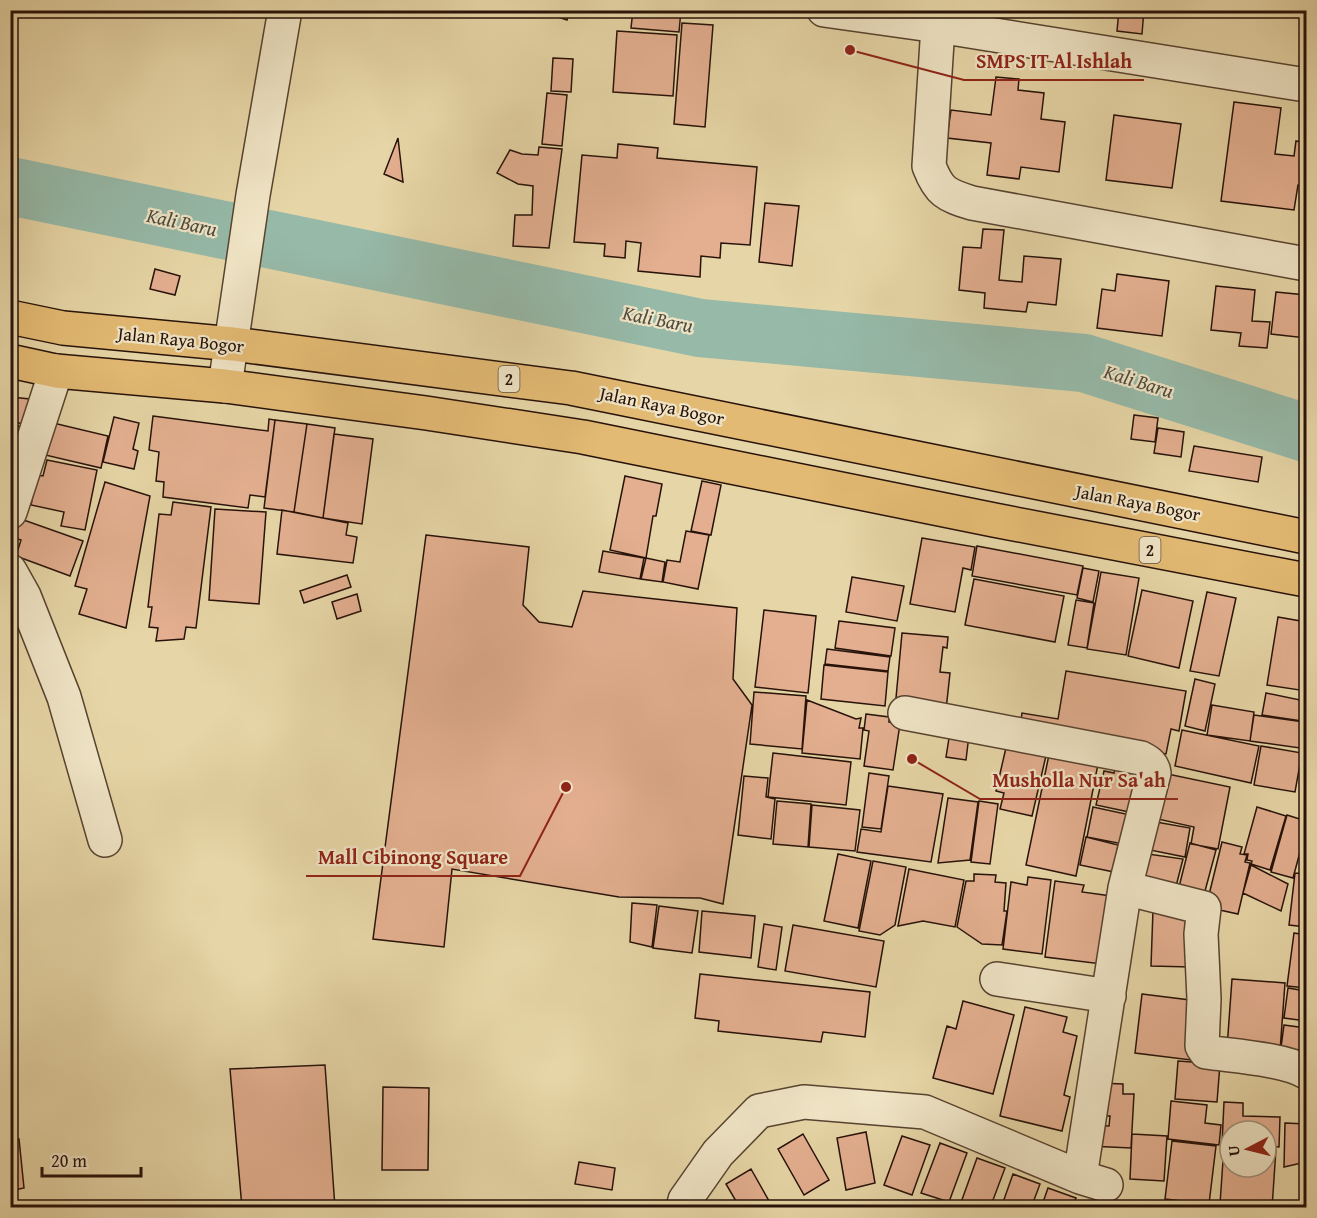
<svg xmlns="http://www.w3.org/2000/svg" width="1317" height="1218" font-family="'Gentium Book Plus',serif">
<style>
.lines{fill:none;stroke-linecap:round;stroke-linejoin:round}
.river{stroke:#96b9a8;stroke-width:58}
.building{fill:#e3af90;stroke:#271209;stroke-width:1.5}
.minor-casing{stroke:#574330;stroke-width:36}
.highway-casing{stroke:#271209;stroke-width:36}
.minor{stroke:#efe4c5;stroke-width:33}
.highway{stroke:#e3ba73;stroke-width:33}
.labels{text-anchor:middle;stroke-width:4.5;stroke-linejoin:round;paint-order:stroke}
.shield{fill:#efe4c5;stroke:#635141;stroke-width:1.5}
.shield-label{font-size:16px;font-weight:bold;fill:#271209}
.street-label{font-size:18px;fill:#271209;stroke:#efe4c5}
.water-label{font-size:20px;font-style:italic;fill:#4e4c41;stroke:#efe4c5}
.leader{fill:none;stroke:#8f2418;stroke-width:2}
.callout-dot{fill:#8f2418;stroke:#efe4c5;stroke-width:2}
.callout-label{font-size:20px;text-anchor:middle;font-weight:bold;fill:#8f2418;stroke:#efe4c5;stroke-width:4.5;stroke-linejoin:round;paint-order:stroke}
</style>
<rect width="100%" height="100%" fill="#e6d5a6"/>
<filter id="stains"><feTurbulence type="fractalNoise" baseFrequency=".00333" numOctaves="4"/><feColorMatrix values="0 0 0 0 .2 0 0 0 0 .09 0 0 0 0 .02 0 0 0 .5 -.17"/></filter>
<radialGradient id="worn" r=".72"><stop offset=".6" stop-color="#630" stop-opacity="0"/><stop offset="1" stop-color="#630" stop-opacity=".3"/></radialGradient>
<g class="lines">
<path class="river" d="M10,186L700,328L1084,363L1306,433"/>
</g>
<path class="building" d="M556,10H570L567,20L555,16Z
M633,10H681L679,32L631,28Z
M1119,10H1144L1142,34L1117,31Z
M682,23L713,25L705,127L674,124Z
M617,31L677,35L673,96L613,92Z
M553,58L573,59L571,92L551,91Z
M996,77L1019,79L1018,90L1044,93L1041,119L1065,122L1059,172L1021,167L1019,179L987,175L991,143L947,138L951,110L991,115Z
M547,93L567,95L562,146L542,144Z
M1234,102L1281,108L1275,154L1294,156L1296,141L1306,143V186L1298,185L1294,210L1221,201Z
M1114,115L1181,124L1172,188L1106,180Z
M398,138L403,182L384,174Z
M618,144L658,148L657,158L757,167L750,245L721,243L720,258L701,256L700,277L638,271L641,243L626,241L625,258L604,256L605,244L574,242L582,155L617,158Z
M539,147L562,149L549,248L513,246L515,215H532L533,186L518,184L497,173L510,150L522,154L538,155Z
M765,203L799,206L792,266L759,262Z
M983,229L1004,230L999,280L1022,282L1024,256L1061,259L1056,305L1028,302L1026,312L984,308L985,293L959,290L963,247L981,248Z
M155,269L180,276L175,295L150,289Z
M1117,274L1169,281L1162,336L1097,328L1102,289L1115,291Z
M1216,286L1255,290L1252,321L1270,322L1267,348L1239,346L1241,333L1211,330Z
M1276,292L1306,295V338L1271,334Z
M10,397L30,399L28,426L10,420Z
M1134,415L1158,418L1155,442L1131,439Z
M153,416L268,431L269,419L275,420L265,497L250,495L248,508L163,497L164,482L156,481L159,452L149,450Z
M114,417L139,423L133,449L138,451L134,469L103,462Z
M275,420L307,424L294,512L264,508Z
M49,422L108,436L101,468L41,454Z
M10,423L27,429L10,466Z
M307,424L335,428L323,518L294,512Z
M1158,428L1184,432L1181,457L1154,453Z
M334,434L373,439L362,524L323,518Z
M1194,446L1262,457L1258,482L1189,471Z
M47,460L97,470L85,530L61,526L64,512L31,505L37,475L43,476Z
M625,476L662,484L656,516H653L646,558L610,550Z
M702,481L721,485L711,535L691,531Z
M105,482L150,496L126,628L79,614L87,589L75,586Z
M173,502L211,507L196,628L186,627L184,639L156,641L158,628L149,627L152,607H148L159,514L171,515Z
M215,509L266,512L259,604L209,600Z
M282,510L348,523L346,535L357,537L353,563L277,554Z
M18,518L83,541L70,576L16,556L21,540L11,537Z
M686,531L709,535L698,589L663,582L667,560L680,562Z
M426,535L529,547L523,605L539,622L572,627L583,591L737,608L733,679L752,705L723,904L700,898L619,897L452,869L444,947L373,939Z
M922,538L975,547L971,570L963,568L955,612L910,604Z
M977,546L1083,566L1077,595L972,576Z
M603,551L644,558L640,579L599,572Z
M646,558L665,562L662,582L641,579Z
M1083,568L1099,571L1093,602L1077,598Z
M1101,572L1139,578L1126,655L1087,649Z
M347,575L351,587L304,603L300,591Z
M852,577L904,586L897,621L846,612Z
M974,579L1064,596L1055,642L965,625Z
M1142,590L1193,601L1179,668L1128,656Z
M1207,592L1236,598L1219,676L1190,671Z
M357,594L361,611L337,619L332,602Z
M1076,600L1094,603L1087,648L1068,645Z
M764,610L816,616L808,693L755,687Z
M1278,617L1306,622V691L1267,685Z
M839,621L895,628L891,656L835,648Z
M902,633L948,637L947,648L943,647L940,672L950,673L946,710L909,700L896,698Z
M827,649L890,657L888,671L825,664Z
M824,665L888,672L885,706L821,699Z
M1066,671L1186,691L1179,731L1171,729L1166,754L1020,728L1022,713L1058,719Z
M1195,679L1215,684L1205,731L1185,726Z
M754,692L806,696L802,749L750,744Z
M1266,693L1305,701L1302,721L1262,715Z
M807,700L856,719L861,718L859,728H863L860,759L802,753Z
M1212,705L1254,712L1250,741L1207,735Z
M866,714L889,717V722L900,724L893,770L864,766L869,731L864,730Z
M1254,715L1304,722L1300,748L1250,741Z
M1182,730L1259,746L1251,783L1175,766Z
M950,732L969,735L966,760L946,757Z
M1306,733V792L1301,791Z
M1008,739L1048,747L1032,816L1000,809L1004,793L996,791Z
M1261,746L1302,753L1295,792L1254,785Z
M1050,750L1099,759L1076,876L1026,865Z
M773,753L851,762L846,805L768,797Z
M1115,766L1143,771L1134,813L1096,805L1104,771L1114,773Z
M1158,772L1230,787L1218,849L1191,844L1194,827L1149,817Z
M869,773L889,776L881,829L862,827Z
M744,776L768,778L766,797L775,799L771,839L738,835Z
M888,786L943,794L931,862L857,852L861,829L881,832Z
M948,798L978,802L970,860L938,863Z
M777,801L811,804L808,847L773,844Z
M979,801L998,804L990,864L971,862Z
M812,805L860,810L855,851L809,847Z
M1093,807L1135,816L1128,845L1087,837Z
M1257,807L1286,816L1270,870L1251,864L1252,861L1247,860L1248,854H1244Z
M1287,815L1306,821V830L1293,878L1271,872Z
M1156,822L1190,828L1185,857L1150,850Z
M1086,837L1118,845L1114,872L1080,865Z
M1222,842L1242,847L1240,854L1247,855L1245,862L1250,863L1238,914L1206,907Z
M1190,843L1216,850L1201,906L1176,899Z
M1141,853L1183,859L1173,898L1133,889Z
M838,854L871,861L858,928L824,921Z
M873,861L906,867L895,925L880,935L859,931Z
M1251,865L1288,884L1281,911L1243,893Z
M909,869L964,880L955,927L923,921L898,926Z
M1295,873L1306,874V927L1289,925Z
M974,874L996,875L995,882L1006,883L1004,911H1007L1002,945L982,944L957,927L966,881H974Z
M1028,877L1051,880L1042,954L1003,949L1011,882L1027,885Z
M1055,881L1084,885L1082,892L1111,896L1102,964L1045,957Z
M632,903L657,905L652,947L630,942Z
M659,906L698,911L692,953L653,948Z
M1153,910L1193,911L1191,967L1151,966Z
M702,911L755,916L751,958L699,952Z
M764,924L782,927L776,970L758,967Z
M793,925L884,941L876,987L785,971Z
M1294,933L1306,935V988L1287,986Z
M700,974L870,992L865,1037L823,1032L821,1042L718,1031L719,1021L695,1018Z
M1232,979L1285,983L1280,1051L1227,1048Z
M1288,988L1306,991V1021L1284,1018Z
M1142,994L1198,1001L1191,1060L1135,1053Z
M963,1001L1014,1015L993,1094L933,1078L947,1026L956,1029Z
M1025,1007L1067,1017L1063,1032L1077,1036L1064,1095L1070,1097L1062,1131L1000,1116Z
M1284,1025L1306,1028V1059L1280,1055Z
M11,1035L15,1124L10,1125V1035Z
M1178,1061L1220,1064L1217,1102L1175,1099Z
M325,1065L335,1208H242L230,1069Z
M1098,1083L1123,1084V1094H1134L1131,1148L1089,1146L1090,1125L1109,1126L1110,1116H1097Z
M383,1087L429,1088L428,1170H382Z
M1171,1101L1207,1105L1205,1123L1221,1125L1219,1145L1168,1139Z
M1224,1102L1243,1103V1116L1280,1117L1279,1147L1266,1146V1131H1230V1145L1222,1144Z
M1285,1123L1306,1124V1162L1284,1167Z
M866,1132L875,1183L846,1190L837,1138Z
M803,1134L829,1180L804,1195L778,1149Z
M1132,1134L1167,1136L1164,1181L1130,1179Z
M902,1136L930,1145L912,1195L884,1185Z
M10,1139H19L24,1188L10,1191Z
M1172,1141L1216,1146L1209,1204L1165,1199Z
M940,1143L967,1153L949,1202L921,1193Z
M1224,1146H1230V1167H1266V1149H1276L1272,1208L1220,1204Z
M977,1158L1005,1168L990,1208H959Z
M579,1162L615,1168L612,1190L575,1184Z
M751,1169L773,1208H740L726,1184Z
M1013,1174L1040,1184L1031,1208H1001Z
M1048,1188L1076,1198L1072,1208H1041Z"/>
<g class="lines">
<defs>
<path id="minor" d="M824,10L938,26L1306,85
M938,26L929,166C939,192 946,195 972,203L1306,264
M225,386L253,195L285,10
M10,512L56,371
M10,571L24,596L64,697L105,840
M905,713L1141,758C1149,762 1153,765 1154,773L1125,888L1080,1177
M1125,888L1204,908L1201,934L1204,999L1202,1046L1206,1052C1233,1056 1284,1059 1306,1072
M997,979L1109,996
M683,1208L685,1200L718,1153L759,1111L804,1102L925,1112L1080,1177L1106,1185"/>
<path id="highway" d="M10,317L63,328L233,344L571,388L1306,537
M10,361L56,371L225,386L426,413L583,437L994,520L1306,580"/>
</defs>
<use href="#minor" class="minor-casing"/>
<use href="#highway" class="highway-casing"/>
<use href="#minor" class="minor"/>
<use href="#highway" class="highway"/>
</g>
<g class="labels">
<g class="shield">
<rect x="498.5" y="366" width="21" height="26" rx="4.5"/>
<rect x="1139.5" y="537" width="21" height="26" rx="4.5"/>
</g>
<g class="shield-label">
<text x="509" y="385">2</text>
<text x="1150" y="556">2</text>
</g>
<g class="street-label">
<text transform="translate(181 340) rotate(6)" y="6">Jalan Raya Bogor</text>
<text transform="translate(662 406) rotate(12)" y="6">Jalan Raya Bogor</text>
<text transform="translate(1138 503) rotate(11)" y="6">Jalan Raya Bogor</text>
</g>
<g class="water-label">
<text transform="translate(182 222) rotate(12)" y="7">Kali Baru</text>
<text transform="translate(658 319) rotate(11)" y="7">Kali Baru</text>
<text transform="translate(1139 381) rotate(17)" y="7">Kali Baru</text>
</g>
</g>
<path class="leader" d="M850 50L964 80H1144M912 759L980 799H1178M566 787L520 876H306"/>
<g class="callout-dot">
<circle cx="850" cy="50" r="6"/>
<circle cx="912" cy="759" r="6"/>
<circle cx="566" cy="787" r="6"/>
</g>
<g class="callout-label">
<text x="1054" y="68">SMPS IT Al Ishlah</text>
<text x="1079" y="787">Musholla Nur Sa'ah</text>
<text x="413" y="864">Mall Cibinong Square</text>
</g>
<rect width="1317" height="1218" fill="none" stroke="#e6d5a6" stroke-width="36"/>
<rect x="12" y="12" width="1293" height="1194" fill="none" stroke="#271209" stroke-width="3"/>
<rect x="18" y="18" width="1281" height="1182" fill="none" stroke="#271209" stroke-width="1.5"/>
<g transform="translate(1248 1149) rotate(263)"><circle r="28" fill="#efe4c5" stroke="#9f907a" stroke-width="1.5"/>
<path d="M0-4.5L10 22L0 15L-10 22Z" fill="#8f2418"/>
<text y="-9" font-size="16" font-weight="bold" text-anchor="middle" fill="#271209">U</text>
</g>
<path d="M42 1167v9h99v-9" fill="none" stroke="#271209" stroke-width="3"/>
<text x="51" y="1167" font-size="18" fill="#271209" stroke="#efe4c5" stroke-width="4.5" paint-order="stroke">20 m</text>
<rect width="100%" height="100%" filter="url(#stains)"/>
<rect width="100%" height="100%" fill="url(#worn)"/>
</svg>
